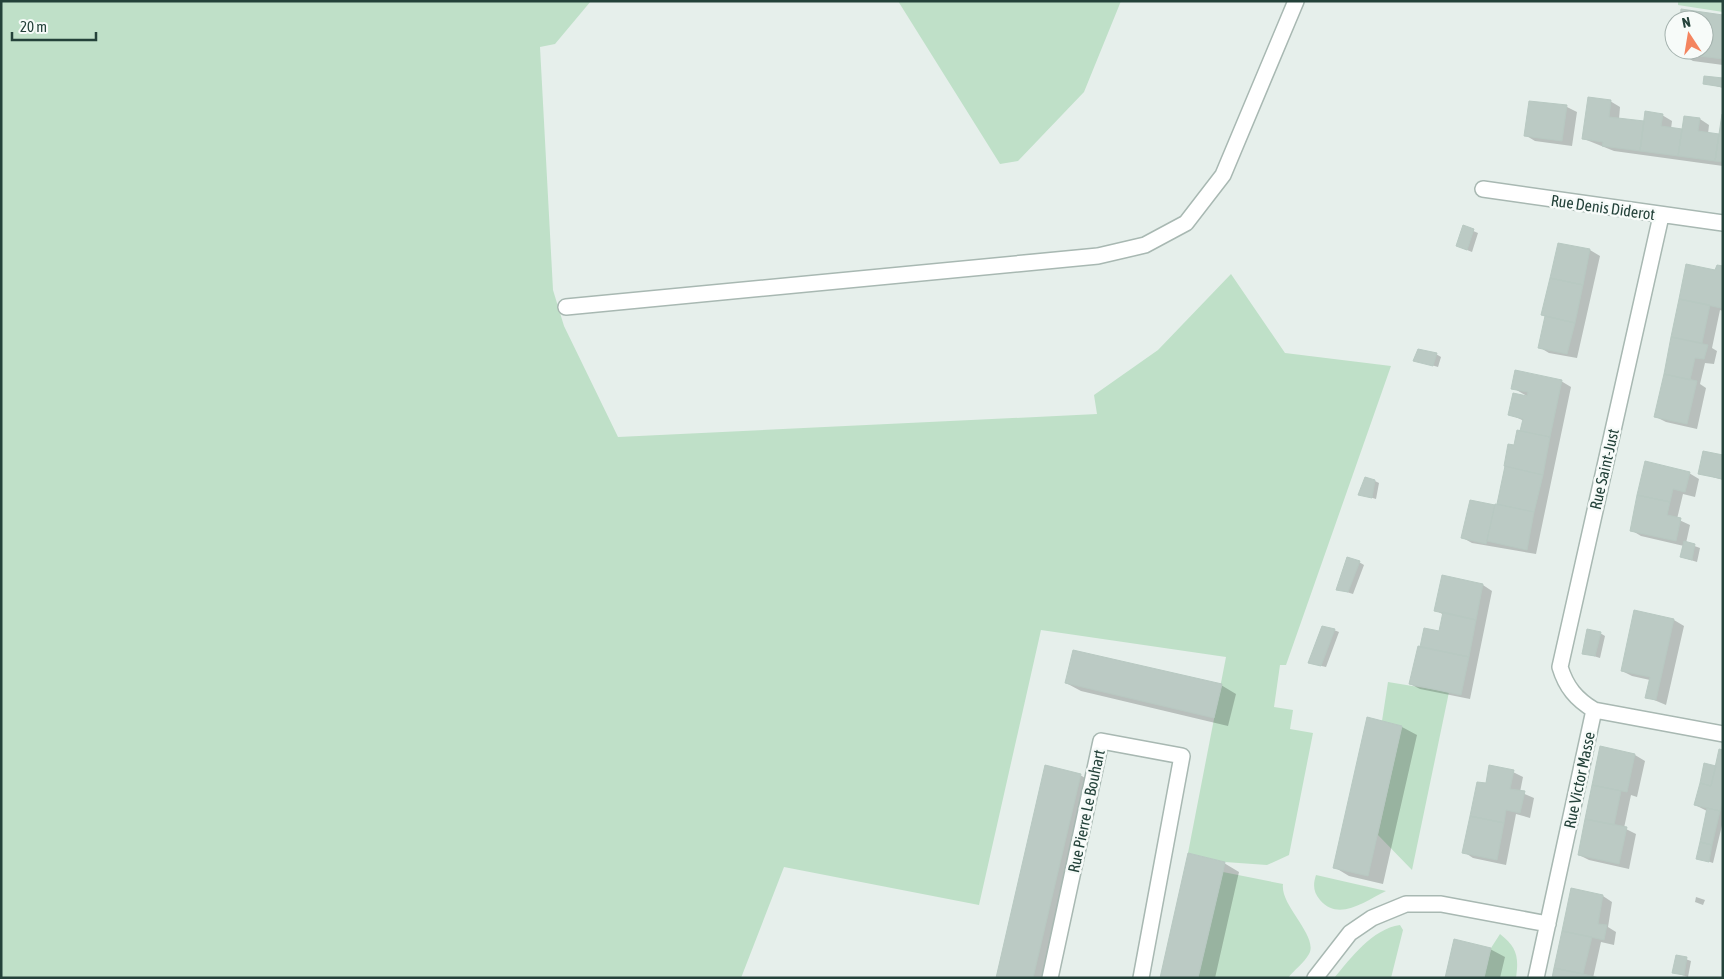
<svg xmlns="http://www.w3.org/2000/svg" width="1724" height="979" font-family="'Asap Condensed',sans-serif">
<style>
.green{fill:#bfe0c8}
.shadow{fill:#0003}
.building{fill:#bbcac4;stroke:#b8c9c2}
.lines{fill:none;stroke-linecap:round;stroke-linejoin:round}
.minor-casing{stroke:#a8b8b2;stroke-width:18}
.minor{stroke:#fff;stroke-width:15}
.labels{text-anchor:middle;stroke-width:5;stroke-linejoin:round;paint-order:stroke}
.street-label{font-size:16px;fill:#24423a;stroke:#f7fbf9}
</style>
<rect width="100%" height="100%" fill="#e6efeb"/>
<path class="green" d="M1,1H591L555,44L540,47L553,290L564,326L618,437L1097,414L1094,395L1158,350L1231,274L1285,353L1391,366L1286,665H1280L1274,707L1293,710L1290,729L1313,733L1289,855L1267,865L1225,862L1188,853L1226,657L1041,630L979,905L784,867L741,978H1Z
M898,1H1121L1084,92L1018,161L1000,164Z
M1678,1H1723V12L1678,5Z
M1388,682L1449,692L1412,870L1378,835L1402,726L1382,721Z
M1223,872L1283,884C1280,906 1319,936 1309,954C1304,963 1294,970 1288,978H1198Z
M1316,875L1386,891C1365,901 1339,922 1320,900C1313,892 1313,884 1316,875Z
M1400,925L1403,930L1391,978H1334C1351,958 1372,929 1400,925Z
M1500,934C1517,947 1519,957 1516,978H1484L1491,948Z"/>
<path class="shadow" d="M1723,16V65L1693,61L1678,52V50H1704V20H1681Z
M1723,80V88L1705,83Z
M1610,101L1620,107L1619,119L1645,123L1662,115L1672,121L1671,129L1683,130L1700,119L1709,125L1708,134L1720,136L1723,115V166L1614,151L1584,139Z
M1567,107L1577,112L1572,146L1535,141L1525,135Z
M1464,227L1478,233L1472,252L1462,248Z
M1559,244L1590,250L1600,256L1577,358L1549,353L1539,347L1546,317L1543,315Z
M1687,266L1716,271L1723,267V311L1720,310L1712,348L1717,351L1714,364L1705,363L1700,384L1706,388L1697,429L1666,422L1656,417Z
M1436,354L1441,357L1438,367L1415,360Z
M1561,381L1571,387L1536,554L1472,543L1463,538L1498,506L1509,445L1515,447L1524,421L1510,414L1527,396L1513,388Z
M1723,456V480L1699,473Z
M1646,462L1689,473L1699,479L1695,497L1683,494L1677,519L1690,525L1686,543L1700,548L1697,562L1681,557L1684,546L1641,536L1631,530Z
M1375,481L1379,483L1376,499L1360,494Z
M1359,562L1364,565L1353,594L1337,589Z
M1483,585L1492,591L1470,699L1420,689L1410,684L1440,632L1444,615L1435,610Z
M1635,612L1674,620L1684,626L1666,705L1647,697L1650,680L1632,676L1622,671Z
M1334,630L1339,632L1326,667L1309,663Z
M1600,633L1605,636L1600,658L1584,653Z
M1066,683L1221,685L1236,694L1228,726L1081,691Z
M1368,719L1402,727L1417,735L1383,884L1349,876L1334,867Z
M1601,748L1635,755L1645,761L1637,797L1631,795L1624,828L1636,834L1629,869L1589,860L1579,855Z
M1723,751V821L1713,863L1698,858L1707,811L1695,805L1717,767Z
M1513,772L1523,777L1520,792L1534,798L1530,818L1516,814L1506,865L1473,858L1464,852L1487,784Z
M1080,775L1099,786L1055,978H997Z
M1224,863L1239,872L1215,978H1161Z
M1603,896L1612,902L1608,927L1616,932L1614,945L1601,942L1593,978H1553Z
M1696,897L1705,900L1703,905L1695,902Z
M1490,949L1505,957L1500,978H1446Z
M1677,956L1691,961L1688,977L1673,972Z"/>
<path class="building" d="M1681,9L1723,15V59L1676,53L1677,50H1704V20H1680Z
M1704,76L1723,78V87L1703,84Z
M1588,97L1611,100L1609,117L1644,121L1640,151L1602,146L1603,142L1582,139Z
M1529,101L1567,105L1562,141L1524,136Z
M1645,111L1663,114L1661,126L1682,129L1678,156L1640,151Z
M1722,114H1723V162L1715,161Z
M1684,116L1700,118L1698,131L1719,134L1715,161L1678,156Z
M1463,225L1474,229L1467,250L1456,246Z
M1558,243L1590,249L1583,285L1550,278Z
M1686,264L1715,270L1717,265L1723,266L1721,308L1679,299Z
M1550,278L1583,285L1575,323L1541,315Z
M1679,299L1710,305L1702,343L1671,337Z
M1545,316L1575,323L1567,354L1538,348Z
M1671,337L1708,345L1704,359L1695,358L1690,380L1664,374Z
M1418,349L1437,353L1433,366L1413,361Z
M1515,370L1562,380L1550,437L1520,431L1523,419L1508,415L1513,393L1527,396L1528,392L1511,389Z
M1664,374L1697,381L1687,424L1654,417Z
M1517,430L1550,437L1543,475L1504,466L1508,444L1514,445Z
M1703,451L1723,455V479L1698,474Z
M1645,461L1690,472L1685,492L1673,489L1670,502L1637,495Z
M1505,466L1543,475L1534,512L1497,504Z
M1365,477L1375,480L1372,498L1358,495Z
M1637,495L1670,502L1667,515L1681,518L1676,541L1630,531Z
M1470,500L1495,505L1486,544L1461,538Z
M1495,504L1534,512L1527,550L1487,541Z
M1684,541L1695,544L1692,560L1680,557Z
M1347,557L1360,561L1348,592L1336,590Z
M1442,575L1483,584L1476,620L1434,611Z
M1634,610L1674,619L1656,700L1645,698L1650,677L1621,671Z
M1443,612L1476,620L1469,657L1420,647L1424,628L1439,631Z
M1322,626L1335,629L1321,666L1308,663Z
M1587,629L1601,632L1595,656L1582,654Z
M1418,646L1469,657L1461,695L1409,684Z
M1073,650L1222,684L1214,718L1065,683Z
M1367,717L1402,726L1368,876L1333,868Z
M1600,746L1635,754L1627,792L1592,785Z
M1719,749L1723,750V799L1720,811L1694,805L1700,783L1711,786Z
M1704,763L1716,766L1711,786L1700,783Z
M1045,765L1081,774L1033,978H996Z
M1489,765L1514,770L1510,789L1525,791L1520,813L1506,810L1504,823L1470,816L1477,782L1486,783Z
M1592,785L1621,791L1614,825L1585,819Z
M1707,808L1720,811L1712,845L1700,842Z
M1470,816L1504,823L1497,860L1462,853Z
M1585,819L1627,827L1619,864L1578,855Z
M1700,842L1712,845L1709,862L1696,859Z
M1188,853L1225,862L1223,872L1198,978H1160Z
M1571,888L1603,895L1598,924L1607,925L1604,940L1562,931Z
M1562,931L1592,937L1583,974L1554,968Z
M1454,939L1491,948L1484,978H1445Z
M1676,955L1687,957L1684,975L1672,973Z
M1554,968L1583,974L1599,978H1552Z"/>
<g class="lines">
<defs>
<path id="minor" d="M1483,189L1723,223
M1661,216L1560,667C1566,687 1576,699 1594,710L1723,734
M566,307L1098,256L1145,245L1186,223L1223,175L1296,1
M1050,978L1101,741L1182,756L1141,978
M1315,978L1350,933L1372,918L1406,904H1441L1548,924
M1536,978L1594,710"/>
</defs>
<use href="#minor" class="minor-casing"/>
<use href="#minor" class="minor"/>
</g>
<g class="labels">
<g class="street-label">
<text transform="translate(1603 207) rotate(8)" y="6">Rue Denis Diderot</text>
<text transform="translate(1604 469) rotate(-77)" y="6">Rue Saint-Just</text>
<text transform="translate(1579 780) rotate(-78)" y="6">Rue Victor Masse</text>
<text transform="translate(1086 811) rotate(-78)" y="6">Rue Pierre Le Bouhart</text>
</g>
</g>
<rect width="1724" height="979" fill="none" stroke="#24423a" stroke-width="5"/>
<g transform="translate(1689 35) rotate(348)"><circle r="24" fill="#f7fbf9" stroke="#a3b1ad"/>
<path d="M0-4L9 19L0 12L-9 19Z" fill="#f4845f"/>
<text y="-8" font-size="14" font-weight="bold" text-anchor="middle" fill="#24423a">N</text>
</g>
<path d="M12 32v8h84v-8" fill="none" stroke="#24423a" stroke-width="2.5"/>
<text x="20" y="32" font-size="15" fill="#24423a" stroke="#f7fbf9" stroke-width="4" paint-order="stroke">20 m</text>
</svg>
